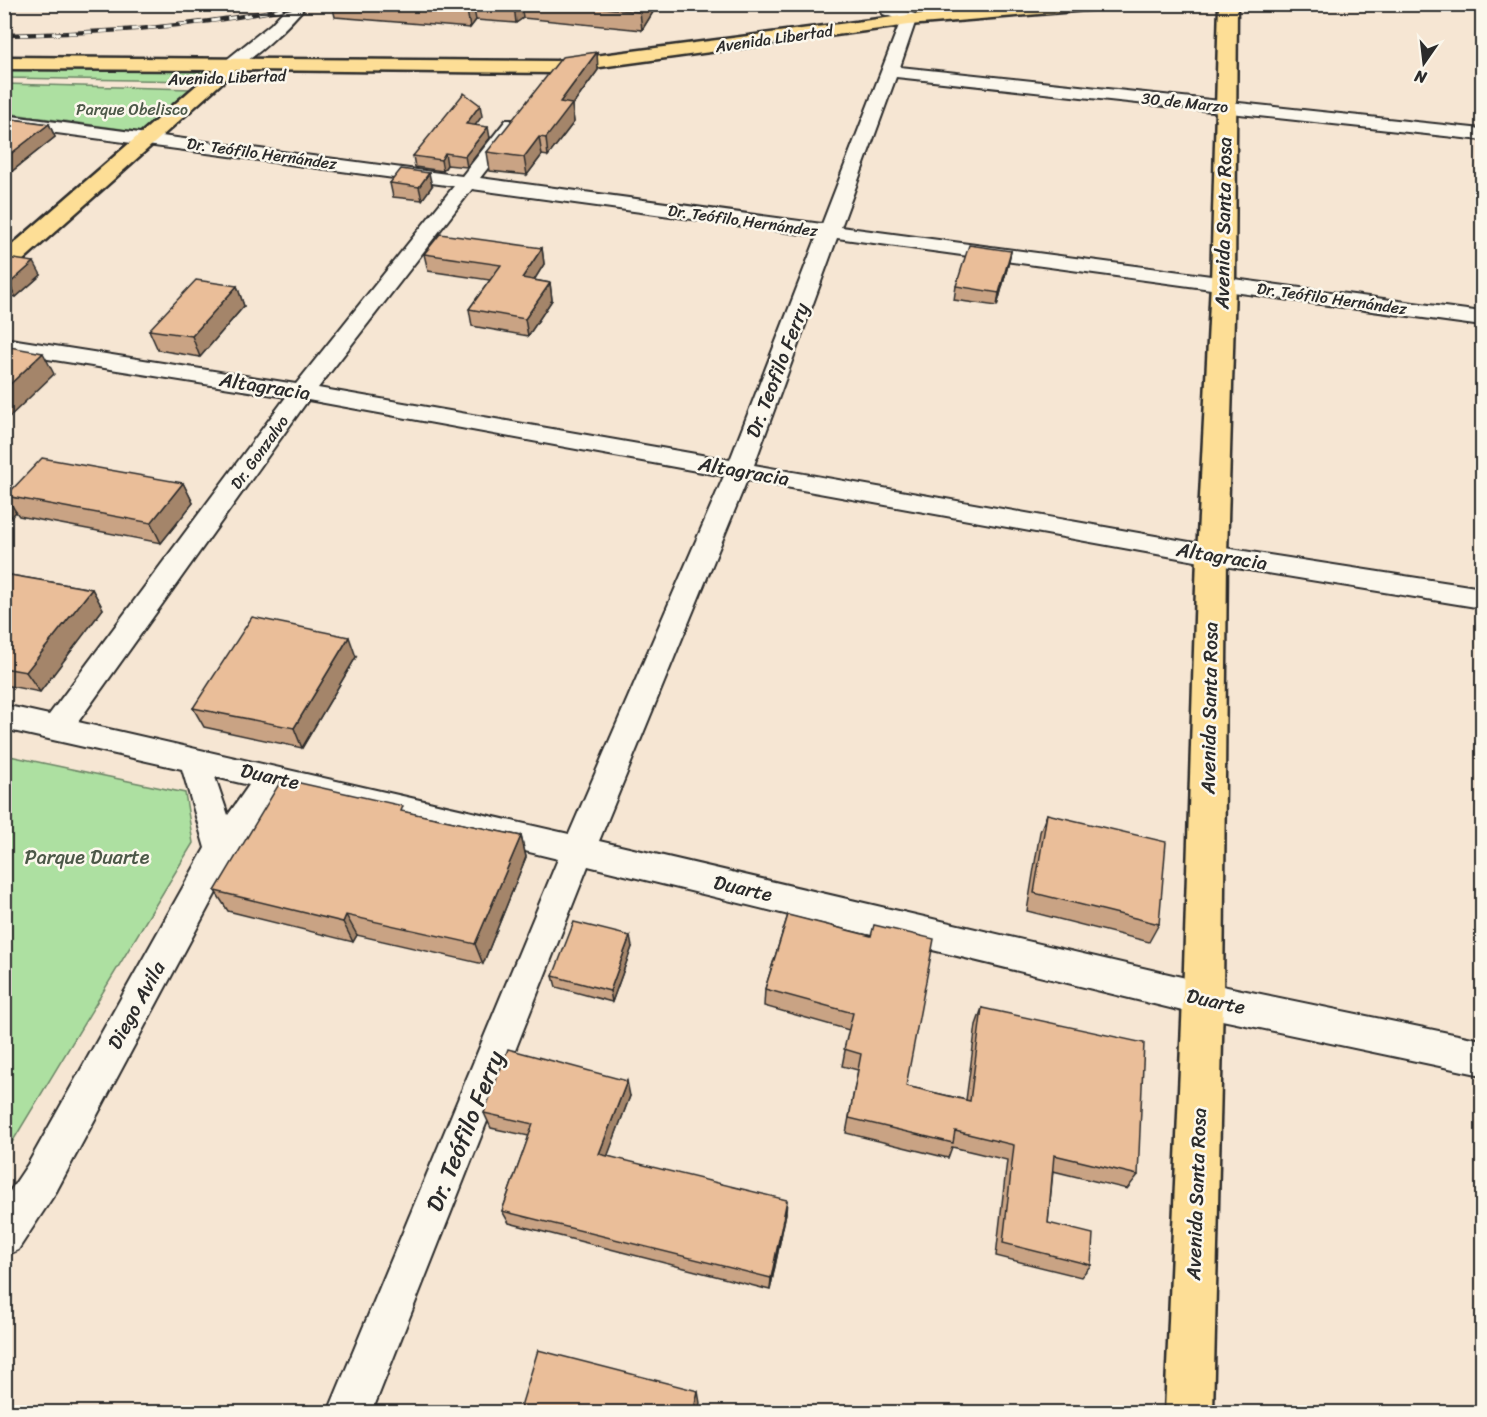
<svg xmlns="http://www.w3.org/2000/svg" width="1487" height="1417" font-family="Sriracha,sans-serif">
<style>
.green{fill:#ade0a1;stroke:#6c8666;stroke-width:1.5}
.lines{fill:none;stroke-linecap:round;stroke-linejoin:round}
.minor-casing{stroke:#2b2b2b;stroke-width:4}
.major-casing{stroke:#2b2b2b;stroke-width:5}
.minor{fill:#fbf7ec;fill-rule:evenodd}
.major{fill:#fdde96;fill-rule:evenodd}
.rail-casing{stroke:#2b2b2b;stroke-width:4.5}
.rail{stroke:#fbf7ec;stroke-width:3;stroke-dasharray:8;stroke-linecap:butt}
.wall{fill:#c9a384;stroke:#2b2b2b;stroke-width:1.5}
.shaded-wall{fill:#a4856b;stroke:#2b2b2b;stroke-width:1.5}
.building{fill:#eabe99;stroke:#2b2b2b;stroke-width:1.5}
.labels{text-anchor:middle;stroke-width:5;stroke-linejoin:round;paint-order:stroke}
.far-street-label{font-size:16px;fill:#2b2b2b;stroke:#fbf7ec}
.far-park-label{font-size:16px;fill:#4c5848;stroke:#fbf7ec}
.street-label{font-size:20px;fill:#2b2b2b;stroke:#fbf7ec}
.park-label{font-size:20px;fill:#4c5848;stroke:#fbf7ec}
.near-street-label{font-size:24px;fill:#2b2b2b;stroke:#fbf7ec}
</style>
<rect width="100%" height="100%" fill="#f6e6d3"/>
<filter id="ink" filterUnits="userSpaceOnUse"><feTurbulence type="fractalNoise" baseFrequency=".0167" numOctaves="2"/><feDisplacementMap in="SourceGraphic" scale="12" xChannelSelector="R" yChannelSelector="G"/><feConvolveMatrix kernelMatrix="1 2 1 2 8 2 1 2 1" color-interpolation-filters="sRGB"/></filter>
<g filter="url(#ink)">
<path class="green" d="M5,69L206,71L198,81L5,78Z
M5,84L191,89L143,132L5,113Z
M5,755L185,793L193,843L5,1154Z"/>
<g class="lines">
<defs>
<path id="minor" d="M290,4H307C295,20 243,73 225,69L222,65L225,61L271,24Z
M878,4H894L896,8L915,14L917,17L900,67L1482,129V140L896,77L841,227L1482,312V326L837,238L754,465L1212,546L1482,588V608L1212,564L747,480L599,841L1203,982L1482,1040V1075L1203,1016L588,866L372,1412H328L558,859L279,792L234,859L56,1192L18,1250L4,1256V1200L28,1164L205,848L182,769L4,729V705L49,715L286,397L4,352V338L296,384L454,186L4,126V115L462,176L506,120H520L522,124L480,178L822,224L901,20L883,14ZM472,189L817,236L730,460L318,388ZM308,400L724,476L569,834L78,722ZM215,777L249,785L228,815Z"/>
<path id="major" d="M1030,4H1107L1099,9L909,25L556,73L236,70L12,270L4,272V252L214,70L4,69V57L556,61L909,15Z
M1219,4H1237L1235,283L1227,555L1223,999L1213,1412H1165L1183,999L1197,555L1211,283Z"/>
</defs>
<use href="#minor" class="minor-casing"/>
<use href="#major" class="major-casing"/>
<use href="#minor" class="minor"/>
<use href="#major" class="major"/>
<defs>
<path id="rail" d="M4,35C105,33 205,27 304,4"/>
</defs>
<use href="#rail" class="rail-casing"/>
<use href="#rail" class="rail"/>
</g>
<path class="wall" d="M332,4H658L642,30L523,18L516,23L476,20L470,28L335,17Z
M598,70L572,106L574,122L548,156L542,155L527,175L490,171L487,152Z
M482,116L475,125L490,138L467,167L447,165L443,171L415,167L413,156Z
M4,118L49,124L55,137L11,172L4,171Z
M390,183L432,186L422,200L393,197Z
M542,248L544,264L534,280L550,283L552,300L528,336L472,326L469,309L490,280L428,271L424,254Z
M1011,251L1008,265L997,306L954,300L956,286Z
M4,260L41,275L16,297L4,295Z
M237,286L244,306L200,357L158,350L149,330Z
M183,483L193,503L161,543L19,516L16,512L4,524V486L11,491Z
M4,574L92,589L103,609L40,692L4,685Z
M356,657L302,748L204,727L193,708Z
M405,812L521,836L526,857L483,964L357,935L353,942L228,911L215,891Z
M1047,814L1159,924L1149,942L1027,911L1040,832Z
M788,915L906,1086L966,1100L976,1025L982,1008L1138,1175L1127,1189L1053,1171L1048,1223L1091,1265L1081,1277L996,1256L1007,1160L952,1147L948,1158L846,1133L858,1070L842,1066L849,1030L764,1006L765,989Z
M632,947L612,1002L556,987L553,976Z
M630,1096L607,1156L786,1213L770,1290L509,1223L502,1211L529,1136L491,1128L484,1113Z"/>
<path class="shaded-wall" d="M471,4H473L476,20L470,28L467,10Z
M515,4H521L523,18L516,23L514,5Z
M645,4H658L642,30L640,12Z
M597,52L598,70L572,106L574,122L548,156L546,138L560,102Z
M480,105L482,116L468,135L466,124Z
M49,124L55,137L11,172L4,159Z
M488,127L490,138L467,167L465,156Z
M539,137L542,155L527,175L524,157Z
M445,153L447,165L443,171L441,160Z
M429,173L432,186L422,200L419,187Z
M542,248L544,264L525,295L522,278Z
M1011,251L1008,265L997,306L999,293Z
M34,262L41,275L16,297L9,284Z
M550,283L552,300L528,336L525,319Z
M237,286L244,306L200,357L192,336Z
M43,353L54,374L4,422V390Z
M183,483L193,503L161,543L151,523Z
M9,487L16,498L6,496L16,512L4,524V491Z
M92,589L103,609L40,692L26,672Z
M349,637L356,657L302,748L294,728Z
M521,836L526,857L483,964L475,944Z
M346,915L357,935L353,942L343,922Z
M630,936L632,947L612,1002L610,991Z
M627,1081L630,1096L603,1168L599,1154Z
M787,1200L786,1213L770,1290L771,1278Z
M698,1391L700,1403L698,1413H693Z"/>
<path class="building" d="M400,4H471L467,10Z
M569,4H645L640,12Z
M597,52L560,102L572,104L546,138L539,137L524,157L487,152L562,57Z
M464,93L480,105L466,124L488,127L465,156L445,153L441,160L413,156Z
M4,118L49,124L4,159Z
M401,169L429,173L419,187L390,183Z
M440,234L542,248L522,278L550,283L525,319L469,309L501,265L424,254Z
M969,245L1011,251L999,293L956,286Z
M7,258L34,262L9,284L4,283V260Z
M196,280L237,286L192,336L149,330Z
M4,346L43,353L4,390Z
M42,458L183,483L151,523L6,496Z
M4,574L92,589L26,672L4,668Z
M252,617L349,637L294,728L193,708Z
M282,779L403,806L401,811L521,836L475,944L346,915L343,922L215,891Z
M1047,814L1166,842L1159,924L1034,893Z
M788,915L871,936L874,925L934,939L906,1086L970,1101L982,1008L1144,1043L1138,1175L1054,1155L1048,1223L1093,1234L1091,1265L1003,1243L1014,1145L955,1131L953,1143L849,1118L861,1054L844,1049L853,1013L765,989Z
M574,922L630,936L610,991L553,976Z
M508,1049L627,1081L599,1154L787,1200L771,1278L502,1211L533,1124L484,1113Z
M538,1350L698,1391L693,1413H519Z
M809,1408L822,1413H809Z"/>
</g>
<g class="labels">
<g class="far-street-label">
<text transform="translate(774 38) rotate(-8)" y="6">Avenida Libertad</text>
<text transform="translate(227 77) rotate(-2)" y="6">Avenida Libertad</text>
<text transform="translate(1185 102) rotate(6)" y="6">30 de Marzo</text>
<text transform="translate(262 153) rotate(8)" y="6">Dr. Teófilo Hernández</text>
<text transform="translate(743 220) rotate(8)" y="6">Dr. Teófilo Hernández</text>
<text transform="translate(1332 298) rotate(8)" y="6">Dr. Teófilo Hernández</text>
<text transform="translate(259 452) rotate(-54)" y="6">Dr. Gonzalvo</text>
</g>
<g class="far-park-label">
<text x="132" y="115">Parque Obelisco</text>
</g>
<g class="street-label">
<text transform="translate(1223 223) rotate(-89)" y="7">Avenida Santa Rosa</text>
<text transform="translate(777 370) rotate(-69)" y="7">Dr. Teofilo Ferry</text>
<text transform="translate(265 386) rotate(9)" y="7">Altagracia</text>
<text transform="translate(744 471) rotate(10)" y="7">Altagracia</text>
<text transform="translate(1222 556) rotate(9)" y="7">Altagracia</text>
<text transform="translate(1209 708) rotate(-89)" y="7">Avenida Santa Rosa</text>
<text transform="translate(270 776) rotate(13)" y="7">Duarte</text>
<text transform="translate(743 888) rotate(13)" y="7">Duarte</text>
<text transform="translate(1216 1001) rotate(12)" y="7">Duarte</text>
<text transform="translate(136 1005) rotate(-61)" y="7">Diego Avila</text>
<text transform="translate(1196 1194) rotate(-88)" y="7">Avenida Santa Rosa</text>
</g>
<g class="park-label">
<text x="87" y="864">Parque Duarte</text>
</g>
<g class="near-street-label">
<text transform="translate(465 1131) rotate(-68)" y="8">Dr. Teófilo Ferry</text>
</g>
</g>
<rect width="1487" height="1417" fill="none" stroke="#fbf7ec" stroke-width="24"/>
<rect x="12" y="12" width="1463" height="1393" fill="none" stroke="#2b2b2b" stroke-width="2" filter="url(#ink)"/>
<g transform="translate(1424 63) rotate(194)" stroke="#fbf7ec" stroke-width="4.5" paint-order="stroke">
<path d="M0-4.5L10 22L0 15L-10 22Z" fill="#2b2b2b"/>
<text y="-9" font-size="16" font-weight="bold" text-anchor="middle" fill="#2b2b2b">N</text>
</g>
</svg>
